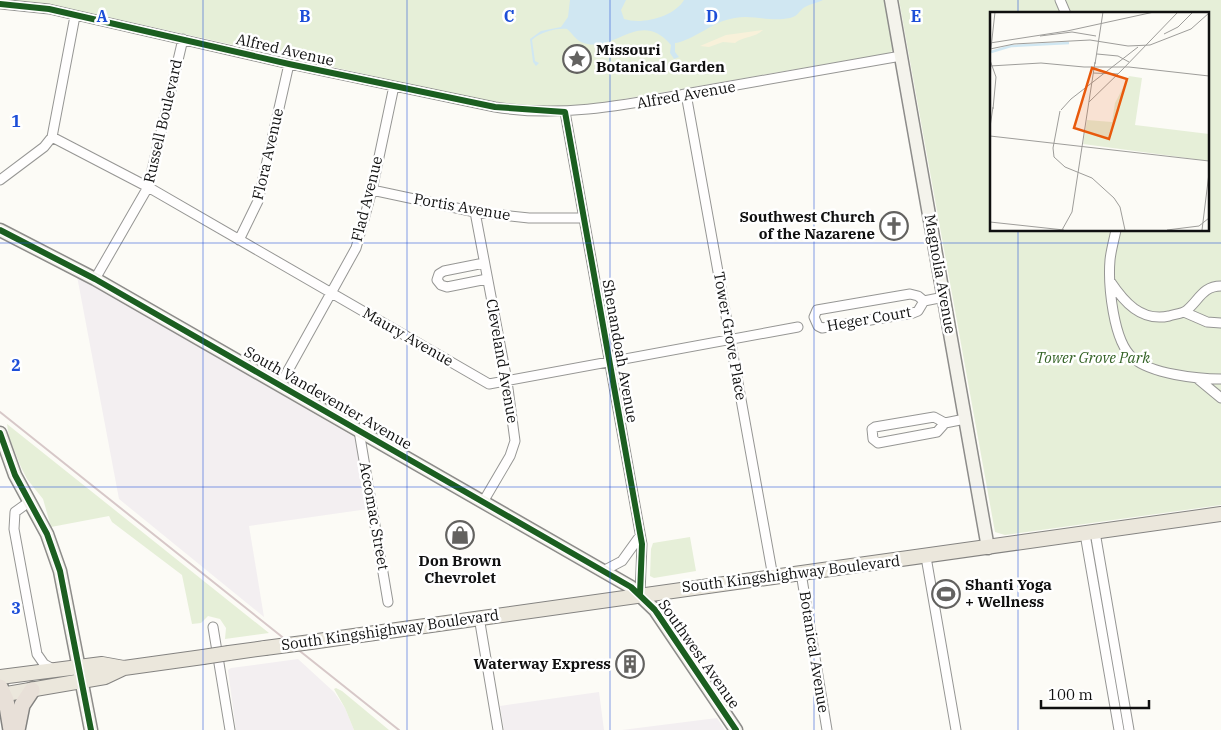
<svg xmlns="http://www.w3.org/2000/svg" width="1221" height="730" font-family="'IBM Plex Serif',serif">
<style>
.industrial{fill:#f3eff1}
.green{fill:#e6efd8;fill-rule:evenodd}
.sand{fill:#f8f1da}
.water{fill:#d0e7f2}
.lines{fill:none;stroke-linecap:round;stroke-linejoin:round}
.street-casing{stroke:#969694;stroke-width:11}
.secondary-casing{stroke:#8d8c8a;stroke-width:15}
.primary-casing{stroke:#848381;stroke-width:16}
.highway-casing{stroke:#848381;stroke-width:18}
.street{stroke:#fffefe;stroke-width:9}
.secondary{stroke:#f4f3ec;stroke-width:12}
.primary{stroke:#ebe7dc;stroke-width:14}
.highway{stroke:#e8e0d8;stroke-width:15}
.rail{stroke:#d7c8c8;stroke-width:2}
.primary-bridge-casing{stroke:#848381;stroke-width:16;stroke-linecap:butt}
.primary-bridge{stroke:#ebe7dc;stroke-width:14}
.cycleway-casing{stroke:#fff;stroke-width:9}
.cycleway{stroke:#1b5e20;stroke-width:6}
.grid{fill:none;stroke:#1d4ed8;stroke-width:1;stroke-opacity:0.55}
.labels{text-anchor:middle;stroke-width:5;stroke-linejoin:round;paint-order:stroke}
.street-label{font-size:15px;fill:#101010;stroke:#fff}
.poi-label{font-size:15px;font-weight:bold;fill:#101010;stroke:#fff;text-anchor:start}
.park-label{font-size:15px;font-style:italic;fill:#336225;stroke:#fff}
.inset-river{fill:none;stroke:#d0e7f2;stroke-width:2.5}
.inset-road{fill:none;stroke:#9e9d9a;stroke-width:1}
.view{fill:#e8590c;fill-opacity:0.15;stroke:#e8590c;stroke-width:2.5}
.inset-edge{fill:none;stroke:#101010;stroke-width:2.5}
.grid-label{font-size:16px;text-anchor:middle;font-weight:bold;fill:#1d4ed8;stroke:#fff;stroke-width:5;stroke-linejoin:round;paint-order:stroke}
</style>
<rect width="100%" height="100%" fill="#fcfbf6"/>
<path class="industrial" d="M77,276L356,438L368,509L249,526L264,617L119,499Z
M298,659L334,692L345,708L354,730H236L228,670L231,668Z
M599,692L604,730H504L500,706Z
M717,718L725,730H622Z"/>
<path class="green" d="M0,0H885L894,49L890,53L589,105C546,108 506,105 463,96L63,7Z
M899,0H1221V505L1005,535L995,532ZM991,14H1207V230H991Z
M7,424L269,633L225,639L226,628L220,619L208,616L201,623L192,624L182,575L112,522L109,516L51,527L43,499L27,479L21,467L9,437Z
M690,537L696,571L654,578L650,576L651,549L653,543Z
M336,688L342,691L389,730H354L345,708L334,689Z"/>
<path class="sand" d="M763,30C755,38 743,36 735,43L723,42L709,47L700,46L726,35Z"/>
<path class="water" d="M570,0H626L621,10L624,19C642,25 674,17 684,0H823C817,3 810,4 805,7C798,11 799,16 790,18C765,23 749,11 723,21C709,26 688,42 675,43V52L679,57L674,59L670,53L671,45C639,7 614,56 581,42C575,39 572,33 567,29C555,28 541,32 532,40L535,61L539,63L536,66L533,62L530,39L541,31L561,27L568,17Z"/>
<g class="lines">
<defs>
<path id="street" d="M1060,0L1066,14
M0,4L49,9L289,64L495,107C561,118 625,105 691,93C761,81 831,69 901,56
M686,94L773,577
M565,112L642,544L640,594
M52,137L148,187L489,384L798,327
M0,180L44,147L52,137L75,16
M372,190L475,212L529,218H583
M475,212L507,381L515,441L510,456L483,502
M1116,230C1114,240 1111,250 1110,260C1108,284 1113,342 1133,358C1151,374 1198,379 1221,379
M239,240L258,201L289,64
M484,263L444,271L439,274L437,280L441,285L447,287L487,279
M95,279L148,187L183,39
M1110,281C1124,302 1141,322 1169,316C1175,314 1182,314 1187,310C1199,300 1203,286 1221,286
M924,301L918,311L913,313L822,328L818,326L814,317L817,310L910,294L918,296L924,301L944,297
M1184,312L1207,322L1221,323
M1198,379L1221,398
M280,385L356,248L372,190L394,86
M945,423L937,432L878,443L873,439L872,429L875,427L934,417L945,423L965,419
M359,431L388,602
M29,502L15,512L14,529L37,654L44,664L53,669
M1095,532L1129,730
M1085,534L1119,730
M926,557L956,730
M603,571L622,561L640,536
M801,573L827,730
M479,617L498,730
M213,627L230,730"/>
<path id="secondary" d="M891,0L988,548
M0,230L95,279L631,587L655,610L736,730
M0,433L15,475L47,534L60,571L91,730"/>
<path id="primary" d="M311,642C614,598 918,558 1221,514
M229,653L265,648
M0,677L102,664L124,668
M0,695L105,677L124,668L203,657"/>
<path id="highway" d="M0,687L6,700L11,730
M17,730L22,705L32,690"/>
</defs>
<use href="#street" class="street-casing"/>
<use href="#secondary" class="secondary-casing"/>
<use href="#primary" class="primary-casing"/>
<use href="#highway" class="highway-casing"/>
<use href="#street" class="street"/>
<use href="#secondary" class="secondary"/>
<use href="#primary" class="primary"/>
<use href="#highway" class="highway"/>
<path class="rail" d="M0,412L399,730"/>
<defs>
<path id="primary-bridge" d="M265,648L311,642
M203,657L229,653"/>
</defs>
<use href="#primary-bridge" class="primary-bridge-casing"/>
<use href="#primary-bridge" class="primary-bridge"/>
<defs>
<path id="cycleway" d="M0,4L49,9L289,64L495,107L565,112L642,544L640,594
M0,230L95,279L631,587L655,610L736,730
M0,433L15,475L47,534L60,571L91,730"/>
</defs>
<use href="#cycleway" class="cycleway-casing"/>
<use href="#cycleway" class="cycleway"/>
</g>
<path class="grid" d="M203,0V730M407,0V730M610,0V730M814,0V730M1018,0V14M1018,230V730M0,243H1221M0,487H1221"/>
<defs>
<symbol id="sight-ring" viewBox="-11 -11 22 22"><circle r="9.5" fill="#fff" stroke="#636260" stroke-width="1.5"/><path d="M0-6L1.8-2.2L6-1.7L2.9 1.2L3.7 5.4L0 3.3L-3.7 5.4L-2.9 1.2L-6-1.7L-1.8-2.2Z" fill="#636260"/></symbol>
<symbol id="church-ring" viewBox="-11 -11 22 22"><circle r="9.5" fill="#fff" stroke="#636260" stroke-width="1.5"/><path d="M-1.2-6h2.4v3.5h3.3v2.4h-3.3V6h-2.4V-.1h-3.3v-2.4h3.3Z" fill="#636260"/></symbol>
<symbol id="shop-ring" viewBox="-11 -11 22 22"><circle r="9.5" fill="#fff" stroke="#636260" stroke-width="1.5"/><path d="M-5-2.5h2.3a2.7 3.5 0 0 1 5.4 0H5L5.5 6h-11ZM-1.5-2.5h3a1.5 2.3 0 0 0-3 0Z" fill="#636260"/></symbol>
<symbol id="stadium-ring" viewBox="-11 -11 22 22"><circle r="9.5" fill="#fff" stroke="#636260" stroke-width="1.5"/><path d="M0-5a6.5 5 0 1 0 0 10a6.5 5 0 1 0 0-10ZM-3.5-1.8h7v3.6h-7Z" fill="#636260"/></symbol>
<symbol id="building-ring" viewBox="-11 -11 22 22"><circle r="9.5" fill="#fff" stroke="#636260" stroke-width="1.5"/><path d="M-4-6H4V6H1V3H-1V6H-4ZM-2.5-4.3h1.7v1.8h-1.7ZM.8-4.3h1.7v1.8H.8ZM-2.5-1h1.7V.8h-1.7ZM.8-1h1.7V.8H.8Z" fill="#636260"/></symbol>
</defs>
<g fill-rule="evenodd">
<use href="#sight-ring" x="561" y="43" width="32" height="32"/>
<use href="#church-ring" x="878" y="210" width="32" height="32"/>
<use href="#shop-ring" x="444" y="519" width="32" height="32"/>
<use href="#stadium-ring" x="930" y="578" width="32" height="32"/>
<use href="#building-ring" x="614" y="648" width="32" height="32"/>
</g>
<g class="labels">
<g class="street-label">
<text transform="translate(285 50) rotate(13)" y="5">Alfred Avenue</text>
<text transform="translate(686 95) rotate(-10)" y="5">Alfred Avenue</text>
<text transform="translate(163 121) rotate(-77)" y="5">Russell Boulevard</text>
<text transform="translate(268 154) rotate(-77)" y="5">Flora Avenue</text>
<text transform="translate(367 199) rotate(-76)" y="5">Flad Avenue</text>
<text transform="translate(462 207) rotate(10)" y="5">Portis Avenue</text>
<text transform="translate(940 274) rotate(80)" y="5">Magnolia Avenue</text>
<text transform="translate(869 319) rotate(-10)" y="5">Heger Court</text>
<text transform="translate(730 336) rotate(80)" y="5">Tower Grove Place</text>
<text transform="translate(408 337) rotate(30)" y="5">Maury Avenue</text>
<text transform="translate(620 351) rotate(80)" y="5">Shenandoah Avenue</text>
<text transform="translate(502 361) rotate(80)" y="5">Cleveland Avenue</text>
<text transform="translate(328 398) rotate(30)" y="5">South Vandeventer Avenue</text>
<text transform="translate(374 516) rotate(80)" y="5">Accomac Street</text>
<text transform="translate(791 574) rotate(-7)" y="5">South Kingshighway Boulevard</text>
<text transform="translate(390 630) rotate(-8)" y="5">South Kingshighway Boulevard</text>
<text transform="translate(814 652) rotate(81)" y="5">Botanical Avenue</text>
<text transform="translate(699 654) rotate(55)" y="5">Southwest Avenue</text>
</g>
<g class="poi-label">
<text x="596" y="55">Missouri<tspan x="596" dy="17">Botanical Garden</tspan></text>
<text x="875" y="222" text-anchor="end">Southwest Church<tspan x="875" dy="17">of the Nazarene</tspan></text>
<text x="460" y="566" text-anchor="middle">Don Brown<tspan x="460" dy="17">Chevrolet</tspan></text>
<text x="965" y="590">Shanti Yoga<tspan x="965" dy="17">+ Wellness</tspan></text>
<text x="611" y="669" text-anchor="end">Waterway Express</text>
</g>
<g class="park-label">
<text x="1093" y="363">Tower Grove Park</text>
</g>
</g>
<g transform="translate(990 12)">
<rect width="219" height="219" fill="#fcfbf6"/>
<path d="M139,64L152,66L145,113L219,122V149L93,132L97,108L122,110L125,91Z" fill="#e6efd8"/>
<path class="inset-river" d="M1,40L21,34L79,31"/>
<path class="inset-road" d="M174,22L188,15L203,0M50,24L82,20L106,24M0,31L77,19L164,0M0,37L24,32L100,28L138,34L160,33L201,17L219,1M107,42L128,44L139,50M0,45L5,0M0,48L6,65L3,97M105,52L113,0M0,54L51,51L94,55H139L219,64M131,59L188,0M103,61L128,62M99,90L132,58M71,98L81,87L148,35M70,99L63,136L64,145L75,155L102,166L124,186L130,195L135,218M0,115L3,95M0,124L219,149M0,210L74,218M72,218L82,200L105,50M177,218L209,214L219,206M212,218L219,161"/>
<path class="view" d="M102,56L137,67L119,127L84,116Z"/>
<rect width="219" height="219" class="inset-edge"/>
</g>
<g class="grid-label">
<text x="102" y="22">A</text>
<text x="305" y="22">B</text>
<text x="509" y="22">C</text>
<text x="712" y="22">D</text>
<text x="916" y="22">E</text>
<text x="16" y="127">1</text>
<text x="16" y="371">2</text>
<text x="16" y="614">3</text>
</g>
<path d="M1041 700v8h108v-8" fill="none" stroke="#101010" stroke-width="2.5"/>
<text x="1048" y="700" font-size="15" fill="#101010" stroke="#ffffff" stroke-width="4" paint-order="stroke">100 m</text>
</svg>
